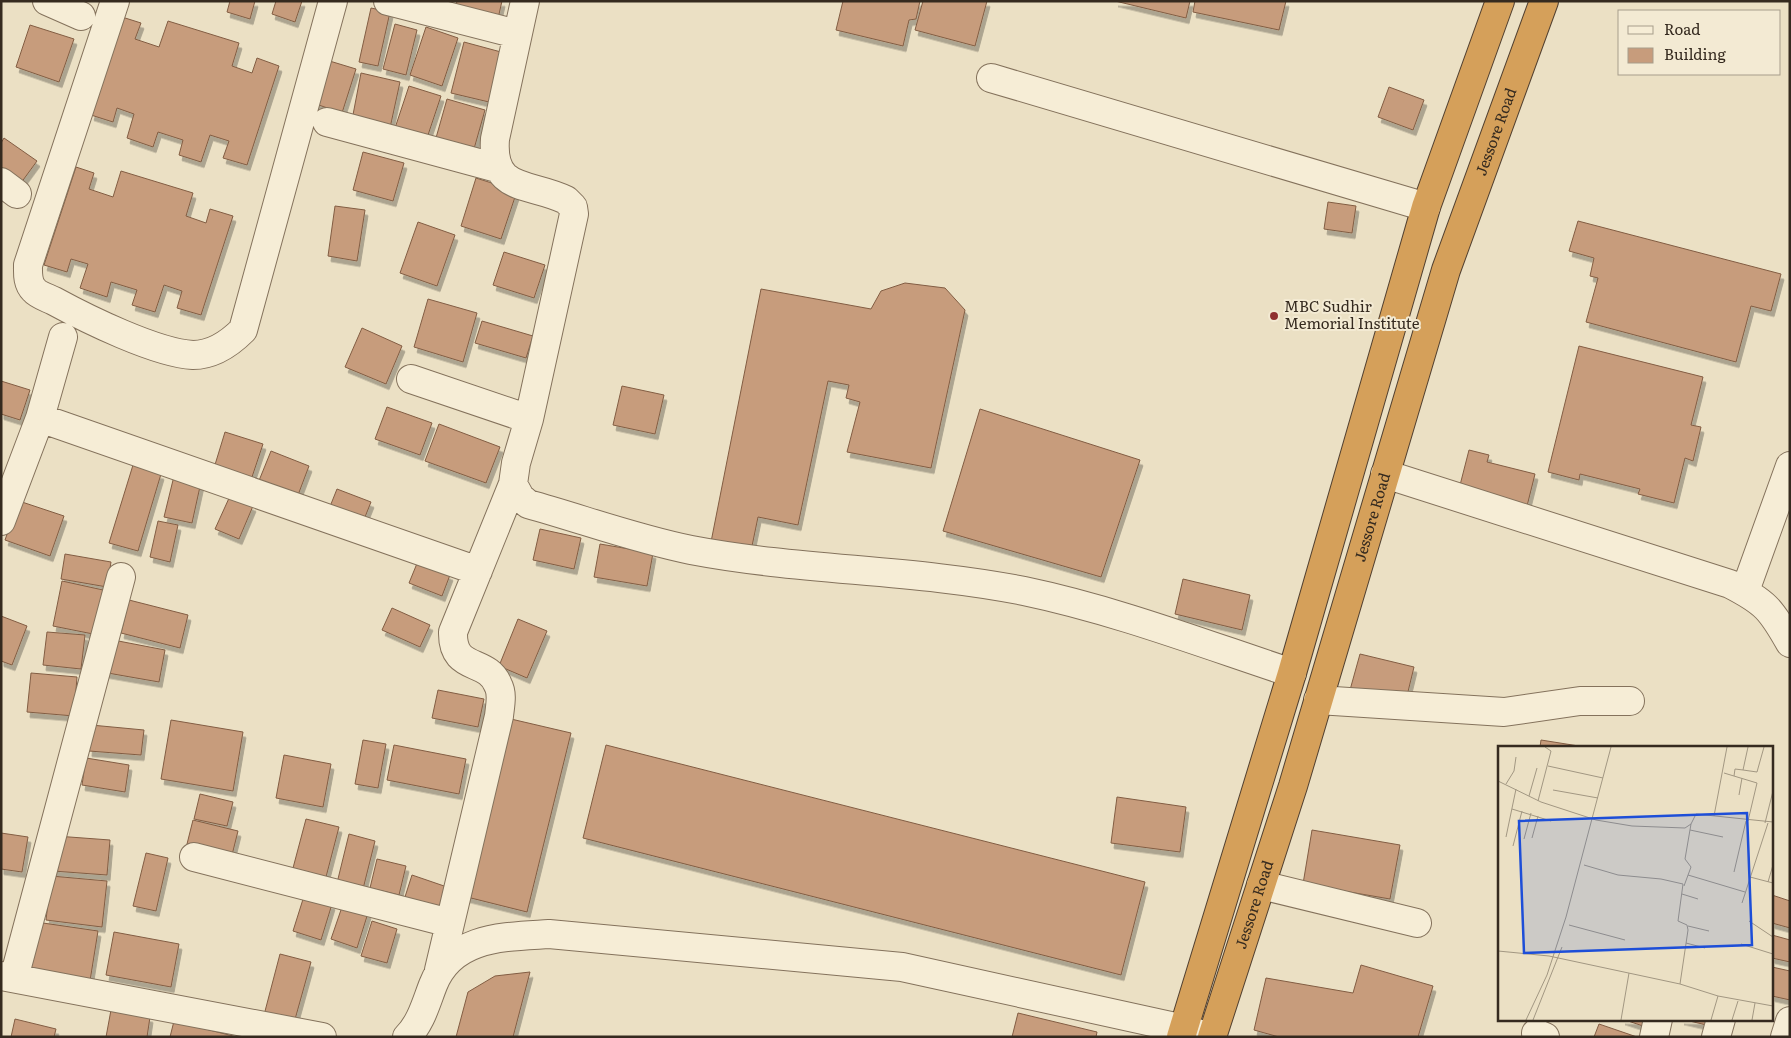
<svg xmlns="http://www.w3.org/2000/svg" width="1791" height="1038" font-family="Literata,serif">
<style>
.building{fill:#c79c7c;stroke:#825d43;filter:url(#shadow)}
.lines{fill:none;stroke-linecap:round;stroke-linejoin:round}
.minor-casing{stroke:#84725c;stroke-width:30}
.highway-casing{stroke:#524030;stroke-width:30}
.minor{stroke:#f6edd6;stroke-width:28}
.highway{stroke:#d5a05a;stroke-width:28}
.poi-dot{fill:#8f3030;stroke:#f3ead3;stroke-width:2}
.labels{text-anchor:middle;stroke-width:4;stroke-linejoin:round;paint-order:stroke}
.street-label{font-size:15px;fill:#352a1f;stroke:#f3ead3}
.poi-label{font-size:15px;fill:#352a1f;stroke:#f3ead3;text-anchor:start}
.inset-road{fill:none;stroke:#a29782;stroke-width:1}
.view{fill:#1d4ed8;fill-opacity:0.15;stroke:#1d4ed8;stroke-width:2.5}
.inset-edge{fill:none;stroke:#352a1f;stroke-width:2.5}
</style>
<defs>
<filter id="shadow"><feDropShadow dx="3" dy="5.5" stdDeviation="0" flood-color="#0004"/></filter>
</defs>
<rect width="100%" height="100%" fill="#ebe0c4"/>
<path class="building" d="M230,1H255L250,19L227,12Z
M276,1H302L295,22L272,14Z
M457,1H502L497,23L454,14Z
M843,1H920L916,19L909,20L903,46L836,30Z
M923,1H987L975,46L915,30Z
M1115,1H1190L1186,18Z
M1195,1H1286L1279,30L1193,12Z
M371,8L390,12L378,66L359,62Z
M122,17L141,23L135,39L159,47L168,21L239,43L232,66L252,73L257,58L279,66L247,165L223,158L229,141L210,135L201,162L179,155L183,140L158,132L153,147L127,138L134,114L117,108L113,122L91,115Z
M395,24L417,30L406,75L383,69Z
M30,25L74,39L59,82L16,67Z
M426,27L458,38L442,86L410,75Z
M464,42L501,52L489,102L451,93Z
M323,59L356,69L342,113L310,102Z
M361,73L400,82L390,128L352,120Z
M409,86L441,96L427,138L395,128Z
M1389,87L1424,100L1413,130L1378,117Z
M447,99L485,110L472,156L434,145Z
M4,138L37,161L18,187L1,175V143Z
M363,152L404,163L393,201L353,190Z
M76,167L94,173L89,189L113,197L121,171L193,193L186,216L206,223L210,209L233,216L201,315L177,308L182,291L164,285L155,312L132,305L137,290L111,282L107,297L80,288L88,264L71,259L67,272L44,265Z
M476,178L517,191L501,239L461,226Z
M1328,202L1356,206L1352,233L1324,229Z
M335,206L365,210L357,261L328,256Z
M1578,221L1781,274L1771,311L1751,306L1736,362L1586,322L1598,278L1590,276L1594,258L1569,251Z
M418,222L455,235L437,286L400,273Z
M504,252L545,265L534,298L493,285Z
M905,283L945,288L965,310L931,468L847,452L860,402L846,398L849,385L828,381L798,525L758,517L751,551L711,542L761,289L871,309L881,291Z
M428,299L477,313L463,362L414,347Z
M482,321L533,336L526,358L475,343Z
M362,328L402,346L386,384L345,367Z
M1579,346L1703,377L1691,425L1701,427L1693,461L1685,458L1674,503L1638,494L1640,489L1580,474L1579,480L1548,472Z
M1,381L30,390L20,420L1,414Z
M622,386L664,395L655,434L613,425Z
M387,407L432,423L420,455L375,439Z
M980,409L1140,460L1101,577L943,531Z
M439,424L500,447L486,483L425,461Z
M225,432L263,444L251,480L214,468Z
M1469,450L1489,455L1487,462L1535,474L1526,510L1458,493Z
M271,451L309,466L295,503L256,488Z
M133,465L161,474L138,551L109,543Z
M174,476L201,482L192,523L164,517Z
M337,489L371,502L363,522L329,509Z
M230,496L253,506L239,539L215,529Z
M19,501L64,516L50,556L5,540Z
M158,521L178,525L170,562L150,557Z
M540,529L581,538L574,569L533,560Z
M600,544L653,553L647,586L594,577Z
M65,554L111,562L107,587L61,579Z
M418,561L450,575L442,596L409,583Z
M1183,579L1250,595L1242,630L1175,614Z
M62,581L103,590L93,634L53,626Z
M129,600L188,615L180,648L121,633Z
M392,608L430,625L420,647L382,630Z
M1,616L27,626L12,665L1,661Z
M518,619L547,631L527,678L499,666Z
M47,632L85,635L81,669L43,665Z
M108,639L165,650L159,682L102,672Z
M1360,654L1414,667L1405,704L1350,690Z
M31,673L77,677L74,716L27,712Z
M438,690L484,699L478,727L432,718Z
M511,719L571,733L527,912L467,897Z
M171,720L243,732L233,791L161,779Z
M91,725L144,730L141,755L89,751Z
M363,740L386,744L378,788L355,784Z
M1541,740L1585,747H1540Z
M394,745L466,759L459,794L387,780Z
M606,745L1145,882L1121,975L583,838Z
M284,755L331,764L323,807L276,798Z
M86,758L129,765L125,792L82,785Z
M200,794L233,802L227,826L194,819Z
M1117,797L1186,807L1180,852L1111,843Z
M306,819L339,827L326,877L293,868Z
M193,820L238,831L232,855L187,844Z
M1312,830L1400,845L1390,899L1303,884Z
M1,833L28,837L22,872L1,869Z
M349,834L375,841L363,889L337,883Z
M56,836L110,840L107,875L53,871Z
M146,853L168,858L156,911L133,906Z
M377,859L406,866L399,895L370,888Z
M412,875L447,887L438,911L404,900Z
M51,876L107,881L102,927L46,920Z
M1772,895L1790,901V928L1772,923Z
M304,896L332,904L321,940L293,931Z
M343,904L368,913L357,948L331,939Z
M372,921L397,929L387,963L361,956Z
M36,922L98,931L90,981L29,972Z
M114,932L179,944L171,987L106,975Z
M1772,935L1790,940V962L1772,958Z
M280,954L311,962L294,1023L264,1015Z
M1361,965L1433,986L1418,1037H1279L1254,1030L1266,978L1353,993Z
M1772,967L1790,971V1000L1772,996Z
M530,972L513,1037H456L468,992L495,976Z
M111,1010L150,1017L147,1037H106Z
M1018,1013L1097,1032L1096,1037H1012Z
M15,1019L56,1029L54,1037H11Z
M1622,1019H1648L1646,1027Z
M1681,1019H1717L1715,1027Z
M174,1021L237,1037H170Z
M1599,1024L1637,1037H1594Z"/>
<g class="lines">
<defs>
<path id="minor" d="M47,1L81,16
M115,1L28,265C28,273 27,283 34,290C38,295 48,298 54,301C87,319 156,353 193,355C213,355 230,343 243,330L333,1
M388,1L517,34
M525,1L495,139C491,193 529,182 566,200L573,207L574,214L529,419L516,463L513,484L520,497L528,504C582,519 636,539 691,550C801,571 914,569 1024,591C1115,610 1204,644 1292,673
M991,78L1426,207
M327,122L497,168
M1,182L17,194
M411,379L529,419
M40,418L478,571
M1385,474L1730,584C1765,602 1771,609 1790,643
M1,521L40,418L63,337
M1745,591L1790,466
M1318,700L1504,712L1580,701H1630
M194,857L450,923
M1261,885L1417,923
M439,970L499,716C500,706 503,694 498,685C487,657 452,673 453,632L513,484
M1,976L322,1037
M14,978L121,577
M1536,1033L1545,1037
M407,1037C421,1023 426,1003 433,985C452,936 504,937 549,934L902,967L1184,1029L1210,1037
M1654,1037L1658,1019
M1716,1037L1721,1019
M1785,1037L1790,1021"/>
<g id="highway">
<path d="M1181,1037L1292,673L1426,207L1500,1"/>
<path id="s1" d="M1212,1037L1293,786L1446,270L1544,1"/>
</g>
</defs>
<use href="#minor" class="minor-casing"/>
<use href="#highway" class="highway-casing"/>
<use href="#minor" class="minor"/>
<use href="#highway" class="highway"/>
</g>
<circle class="poi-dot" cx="1274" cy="316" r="5"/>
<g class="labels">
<g class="street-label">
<text dy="5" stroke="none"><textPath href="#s1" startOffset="949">Jessore Road</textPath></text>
<text dy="5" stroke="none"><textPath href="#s1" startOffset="544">Jessore Road</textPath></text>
<text dy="5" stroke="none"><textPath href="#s1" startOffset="139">Jessore Road</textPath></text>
</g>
<g class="poi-label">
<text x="1284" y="312">MBC Sudhir<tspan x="1284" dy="17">Memorial Institute</tspan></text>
</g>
</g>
<g transform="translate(1498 746)">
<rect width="275" height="275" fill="#ebe0c4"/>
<path class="inset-road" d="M50,20L105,32M245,24L259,26L266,1M226,27L259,37L250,75M236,30L237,23L245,24L250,1M0,35L43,56L98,74L134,80L187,82L193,78L198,68L275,76M8,38L16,25L18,11M55,44L100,52M241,49L244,32M31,50L39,22M40,55L53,5L47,1M14,63L53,75M216,70L229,1M267,77L275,45M192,84L225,91M8,91L18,43M34,92L40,70M26,93L33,67M15,100L24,65M86,119L120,129L163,133L185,138L180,175L189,179L190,184L182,238L220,250L275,260M236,126L248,75M190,129L247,146M252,131L275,137M270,136L275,119M186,140L193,121L187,113L193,78M184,148L200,153M244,157L270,77M251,175L275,191M71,179L127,194M190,180L211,185M188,197L207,202M243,198L275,208M0,205L51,210L182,238M28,274L49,229L68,171L113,1M35,274L64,201M123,274L131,227M213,274L220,250M234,274L240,255M254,274L257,257"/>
<path class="view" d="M249,67L254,199L26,207L21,75Z"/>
<rect width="275" height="275" class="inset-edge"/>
</g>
<rect width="1791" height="1038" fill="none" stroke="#352a1f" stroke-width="5"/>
<rect x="1618" y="10" width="162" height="65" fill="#f3ead3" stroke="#a79d8b"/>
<rect x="1628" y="26" width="25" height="8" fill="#f6edd6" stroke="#a79d8b"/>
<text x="1664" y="35" font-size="15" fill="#352a1f">Road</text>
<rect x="1628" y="48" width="25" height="15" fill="#c79c7c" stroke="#a79d8b"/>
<text x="1664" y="60" font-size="15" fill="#352a1f">Building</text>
</svg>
